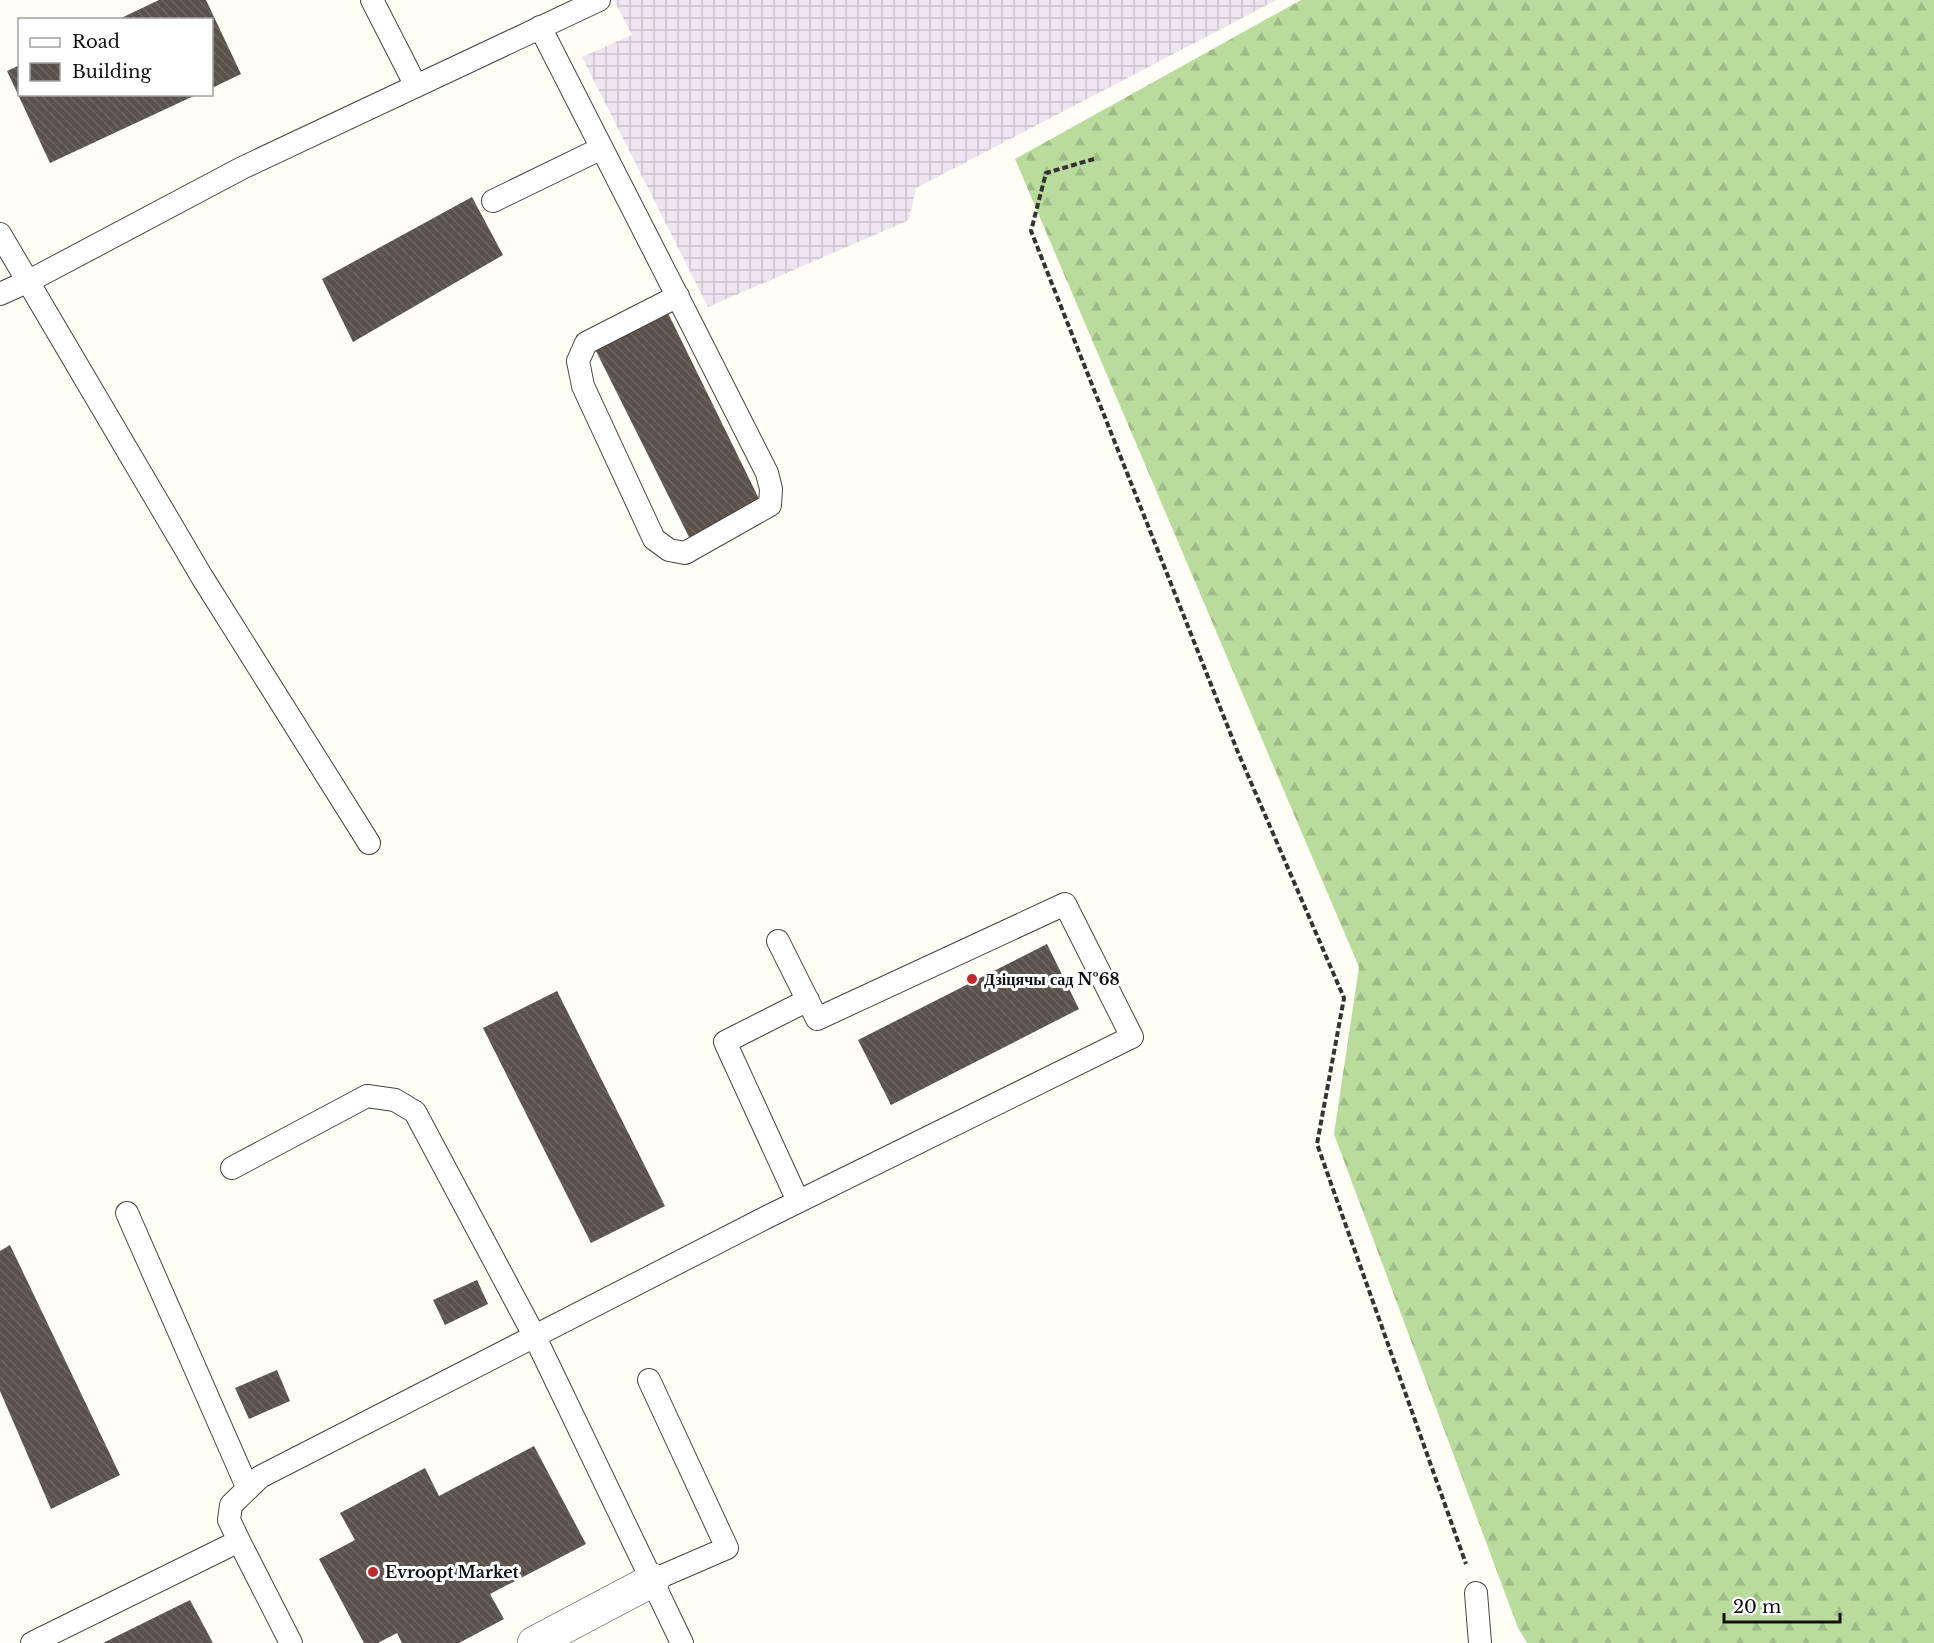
<svg xmlns="http://www.w3.org/2000/svg" width="1934" height="1643" font-family="'Libre Baskerville',serif">
<style>
.industrial{fill:url(#industrial-grid)}
.forest{fill:url(#forest-firs)}
.building{fill:url(#building-back-hatch)}
.lines{fill:none;stroke-linecap:round;stroke-linejoin:round}
.lane-casing{stroke:#444;stroke-width:24}
.street-casing{stroke:#444;stroke-width:34}
.path{stroke:#333;stroke-width:4;stroke-dasharray:6 3;stroke-linecap:butt}
.lane{stroke:#fff;stroke-width:22}
.street{stroke:#fff;stroke-width:33}
.poi-dot{fill:#c4262e;stroke:#fff;stroke-width:2}
.labels{text-anchor:middle;stroke-width:6;stroke-linejoin:round;paint-order:stroke}
.poi-label{font-size:16px;font-weight:bold;fill:#111;stroke:#fff;text-anchor:start}
</style>
<defs>
<pattern id="industrial-grid" width="8" height="8" patternUnits="userSpaceOnUse" patternTransform="scale(1.5)"><rect width="8" height="8" fill="#eee6ef"/><path d="M0 4h8M4 0v8" fill="none" stroke="#cbc4cc"/></pattern>
<pattern id="forest-firs" width="22" height="20" patternUnits="userSpaceOnUse" patternTransform="scale(1.5)"><rect width="22" height="20" fill="#b9dc9c"/><path d="M5 1l3.5 6h-7zM16 11l3.5 6h-7z" fill="#9ebc85"/></pattern>
<pattern id="building-back-hatch" width="6" height="6" patternUnits="userSpaceOnUse" patternTransform="scale(1.5)"><rect width="6" height="6" fill="#5a524d"/><path d="M-1 5l2 2M0 0l6 6M5-1l2 2" fill="none" stroke="#6d6662"/></pattern>
</defs>
<rect width="100%" height="100%" fill="#fffdf5"/>
<path class="industrial" d="M614,0H1277L916,188L909,220L708,307L582,57L632,35Z"/>
<path class="forest" d="M1301,0H1934V1643H1527L1518,1628L1334,1134L1359,967L1015,159Z"/>
<path class="building" d="M159,0H206L241,74L212,88V20H117Z
M20,65V94H198L50,163L7,71Z
M472,197L503,255L353,342L322,279Z
M666,309L762,505L692,543L595,349Z
M1047,944L1079,1009L891,1105L858,1040Z
M557,991L665,1206L591,1243L483,1028Z
M10,1245L120,1475L51,1509L0,1391V1251Z
M477,1280L488,1304L445,1325L433,1300Z
M277,1370L290,1401L249,1419L235,1388Z
M534,1446L586,1544L490,1594L504,1619L459,1643H402L397,1633L378,1643H364L319,1559L355,1540L340,1513L425,1468L439,1496Z
M190,1600L213,1643H103Z"/>
<g class="lines">
<defs>
<path id="lane" d="M372,0L416,86
M540,27C616,176 692,324 767,473L771,489L770,505L685,553L669,550L654,539L583,386L578,361L586,343L678,296
M493,201L602,148
M0,234L202,577L369,843
M0,294L29,281L242,168L599,0
M232,1168L367,1096L395,1100L415,1112L535,1337L682,1643
M798,1201L725,1042L808,1000
M127,1213L248,1489
M649,1380L727,1548L653,1580
M239,1541L291,1643
M1476,1593L1480,1643
M32,1643L239,1541L229,1520L231,1505L260,1477L765,1218L1132,1037L1065,904L817,1019L778,941"/>
<path id="street" d="M534,1643L653,1580"/>
</defs>
<use href="#lane" class="lane-casing"/>
<use href="#street" class="street-casing"/>
<path class="path" d="M1094,159L1046,173L1031,231L1237,750L1344,998L1317,1144L1466,1564"/>
<use href="#lane" class="lane"/>
<use href="#street" class="street"/>
</g>
<g class="poi-dot">
<circle cx="972" cy="979" r="6"/>
<circle cx="373" cy="1572" r="6"/>
</g>
<g class="labels">
<g class="poi-label">
<text x="984" y="985">Дзіцячы сад №68</text>
<text x="385" y="1578">Evroopt Market</text>
</g>
</g>
<rect x="18" y="18" width="195" height="78" fill="#ffffff" stroke="#a0a0a0" stroke-width="1.5"/>
<rect x="30" y="38" width="30" height="9" fill="#ffffff" stroke="#a0a0a0" stroke-width="1.5"/>
<text x="72" y="48" font-size="18" fill="#111111">Road</text>
<rect x="30" y="63" width="30" height="18" fill="url(#building-back-hatch)" stroke="#a0a0a0" stroke-width="1.5"/>
<text x="72" y="78" font-size="18" fill="#111111">Building</text>
<path d="M1724 1613v9h116v-9" fill="none" stroke="#111111" stroke-width="3"/>
<text x="1733" y="1613" font-size="18" fill="#111111" stroke="#ffffff" stroke-width="4.5" paint-order="stroke">20 m</text>
</svg>
